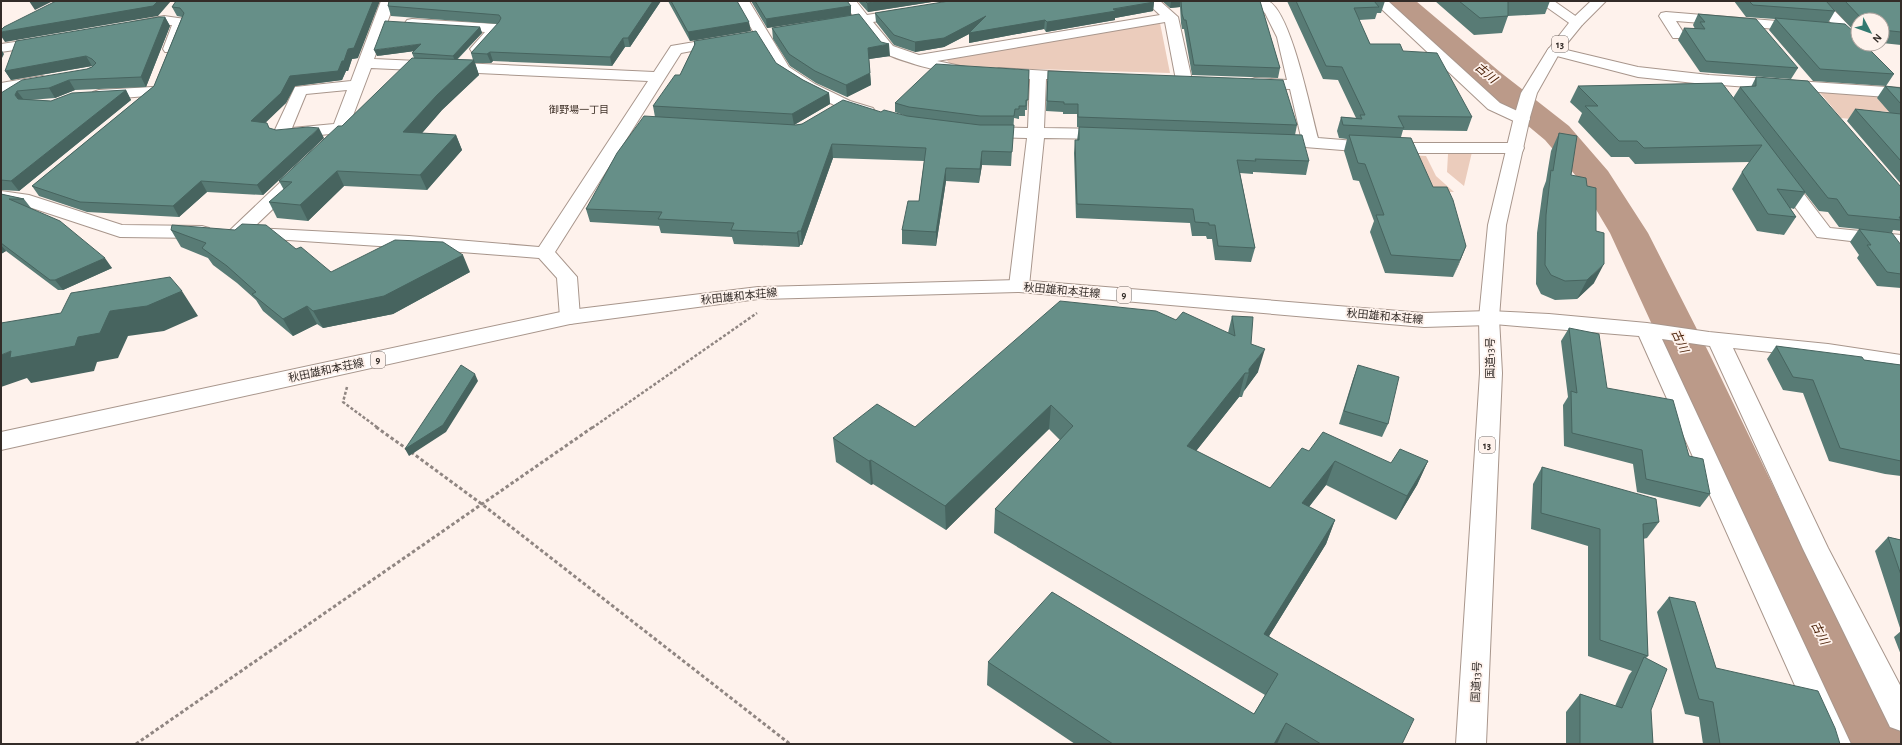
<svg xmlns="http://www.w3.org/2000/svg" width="1902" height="745" font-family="'Alegreya Sans','Noto Sans JP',sans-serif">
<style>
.green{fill:#ebccbc}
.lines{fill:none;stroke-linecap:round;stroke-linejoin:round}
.river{fill:#bb9a89;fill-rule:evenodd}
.minor-casing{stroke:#a8968c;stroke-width:2}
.major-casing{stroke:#a8968c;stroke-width:2}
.highway-casing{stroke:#a8968c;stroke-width:2}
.path-far1{stroke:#908682;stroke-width:2.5;stroke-dasharray:3 2;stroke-linecap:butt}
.path{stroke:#908682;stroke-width:3;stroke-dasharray:3.5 2.5;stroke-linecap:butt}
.minor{fill:#fff;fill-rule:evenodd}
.major{fill:#fff;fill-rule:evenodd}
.highway{fill:#fff;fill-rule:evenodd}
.wall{fill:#587b75}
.shaded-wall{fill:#47645f}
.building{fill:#668f88;stroke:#47645f}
.labels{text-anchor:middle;stroke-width:3.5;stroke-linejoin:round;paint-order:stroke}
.shield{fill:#fef2ec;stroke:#706763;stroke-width:1}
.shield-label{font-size:10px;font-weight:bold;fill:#332c28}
.far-neighbourhood-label{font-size:10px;fill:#3e3027;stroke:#fef2ec}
.street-label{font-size:11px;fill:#332c28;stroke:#fef2ec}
.water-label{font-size:12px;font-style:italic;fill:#461b00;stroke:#fef2ec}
</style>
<rect width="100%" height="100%" fill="#fef2ec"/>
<path class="green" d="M1160,23L1170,73L962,67L951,65L944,57Z
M1817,89L1901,97V113L1880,111L1890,123L1841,118Z
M1472,152L1464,186L1447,172L1448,154Z
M1407,155L1426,156L1436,176L1454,192L1421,191Z"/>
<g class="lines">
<path class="river" d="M1386,1H1416L1500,72L1569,126L1608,171L1648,233L1710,355L1805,552L1898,724L1901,732V744H1845L1757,560L1666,355L1610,233L1576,176L1545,140L1478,84L1390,7Z"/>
<defs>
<path id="minor" d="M381,1H395L374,59L654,72L671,46L724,37L729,38L731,41L729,44L724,45L681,53L555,252L577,277L580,317L577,322L570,324L563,322L560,317L557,278L539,258L409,248L242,237L236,239L229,237L227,233L329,136L330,134L281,139L275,138L273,134L295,87L351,81ZM371,68L648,81L539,247L409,236L253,228L343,142ZM347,90L334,124L292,128L306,94Z
M735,1H749L789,67L815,84L850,101L873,108L875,111L873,114L867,116L838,107L805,90L778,73Z
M842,1H856L867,15L904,9L909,10L911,13L909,16L873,22L893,46L919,55L1160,15L1145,1H1160L1178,17L1192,80L1189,83L1184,85L1179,83L1176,80L1165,22L937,61L970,68L973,71L970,74C956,78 898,60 884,53C877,49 866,31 860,24L834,28L829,27L827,24L829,21L854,17Z
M1252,1C1257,1 1264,0 1268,1C1291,11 1311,113 1318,138L1380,143H1516L1522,144L1524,148L1522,152L1516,153H1380L1267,144L1265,140L1267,136L1273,135L1301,137L1290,89L1255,88L1250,86L1247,83L1250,80L1255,78L1287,80L1277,37L1265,13Z
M1373,1H1388L1500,103L1528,116L1530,119L1528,122L1522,124L1516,122L1488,109Z
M1538,1H1554L1584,22L1582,25H1572Z
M1811,1H1825L1858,35V44H1866L1864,48H1854Z
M1666,12L1801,23L1806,24L1808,27L1806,30L1801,31L1676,21L1685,35L1683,38H1673L1659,16L1661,13Z
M164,16L185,19L187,22L177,49L175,52H165L163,49L172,25C159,24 145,31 133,28L131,25L133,22Z
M412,19L496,24L501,25L503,28C496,38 485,55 472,52L470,49L485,32L407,26L405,23L407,20Z
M43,38L48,39L50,42L48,45L1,52V44Z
M1554,47L1638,67L1709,75L1901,88V98L1721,85L1738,108L1736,111C1721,115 1712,95 1704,84L1638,77L1549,54L1547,51L1549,48Z
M999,68L1082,73L1085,76L1082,79H1046L1044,128L1107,129L1113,130L1115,134L1113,138L1107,139L1044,138L1029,286L1026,290L1019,292L1012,290L1009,286L1027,138L984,137L978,136L976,132L978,128L984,127L1028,128L1030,79L994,76L991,73L994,70Z
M42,76L47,78L50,81L47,84L1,93V83Z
M152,87L158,89L160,92L158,95L99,100L93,98L91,95L93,92L99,90Z
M1782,172L1788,173L1830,228L1901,235V247L1817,237L1773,177L1776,173Z
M1,191L29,195L122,225L202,226L209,228L211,232L209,236L202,238L120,237L20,204L1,201Z
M1489,311L1549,314L1647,323L1709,332L1828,344L1901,355V369L1828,358L1733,348L1828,548L1901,687V731L1890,727L1803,549L1710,346L1662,339L1851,744H1821L1639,336L1482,323L1479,318L1482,313Z"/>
<path id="major" d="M1019,280L1424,313L1489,311L1496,313L1499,318L1496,323L1489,325L1424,327L1019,292L758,299L570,324L1,450V432L570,310L758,287Z"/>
<path id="highway" d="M1591,1H1606L1582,25L1560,52L1537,93L1530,117L1506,225L1499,318L1502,373L1486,744H1456L1480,373L1479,318L1488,225L1514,117L1521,93L1547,51L1572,19Z"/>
</defs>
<use href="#minor" class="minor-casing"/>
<use href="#major" class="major-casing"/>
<use href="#highway" class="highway-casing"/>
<path class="path-far1" d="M347,387L343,402L378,428
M592,428L757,313"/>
<path class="path" d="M376,427L407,449
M411,452L483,505L790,744
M136,744L593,427"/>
<use href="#minor" class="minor"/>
<use href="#major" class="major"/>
<use href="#highway" class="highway"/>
</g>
<path class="wall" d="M176,1L358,58L352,59L348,71H346L342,80L295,86L286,103L265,122L270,129L324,138L263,195L207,192L179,217L87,212L39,196L32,186L154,86L182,17L177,16L172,7Z
M389,1H661L630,47H625L612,66L493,61L491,63H475L479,75L442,110L422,133L456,135L462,150L427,190L344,186L308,221L277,218L269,202L284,190L279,181L342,126L414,58L412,53L414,51L377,56L480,27L482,33L457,60H473L471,53L498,24L391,16L388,6Z
M668,1H737L751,31L690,41Z
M751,1H847L851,6V15L890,56L869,59L871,85L847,97L816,83L790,66L773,39L772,28L825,19L767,28Z
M858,1H938L868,12Z
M1162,1H1260L1280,68L1278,78L1192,75L1184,29H1182L1181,23L1180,7L1170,8Z
M1287,1H1385L1381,13H1377L1375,19L1359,20L1370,44L1403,51L1472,117L1467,131L1403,130L1401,137L1433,187L1466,246L1453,277L1385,273L1370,232L1374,221L1359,181L1353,180L1344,151L1347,139L1339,138L1337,131L1341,117L1356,118L1338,80L1323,79Z
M1435,1H1550L1545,14L1508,16L1502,33L1474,35Z
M1734,1H1826L1835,11L1828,23L1854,32L1853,33L1894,74L1886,86L1813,81L1769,30L1775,19L1746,17Z
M1826,1H1901V45L1882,43V20H1858V35Z
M1154,2L1153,11L1115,18V20L1046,32L1044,29L969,43V34L944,47L915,52L894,45L876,22L875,13Z
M1698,14L1798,68L1791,79L1700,72L1678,40L1684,28L1695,29L1693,25Z
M165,17L170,26L146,87L75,90L55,98L30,100L51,101L126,90L131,100L19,191L1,190V93L87,69L93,66H92L11,80L5,71Z
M694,41L776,63L803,80L829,93L830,104L794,125L881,112L909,117L895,112V103L1029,70L1027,110H1025V116H1019V119L1014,118L1011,166L982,165L979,183L946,181L936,246L902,244V230L919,201L924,161L833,158L802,245H800L799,247L734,244L732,237L661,233L659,226L590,222L586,209L655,117L653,106L680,75L694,46Z
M1756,77L1901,187V231L1893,230L1892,233L1861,230L1901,245V288L1877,286L1857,258L1859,255L1850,242L1859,229L1839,227L1828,212L1819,211L1805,193L1794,209L1790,208L1796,217L1784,235L1757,231L1732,189L1742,172L1750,162L1635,164L1629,157H1611L1578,122L1582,113L1570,102L1578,86L1733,98L1740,87H1751Z
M1047,81L1297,125L1295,135L1309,161L1306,175L1253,172V174L1240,173L1255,248L1251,262L1215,260L1212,239H1207L1206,236H1192L1190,223L1076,218L1074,153L1075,140H1077L1079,127H1077V114H1063V112L1046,111Z
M1885,86L1901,88V184L1847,121L1855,109L1890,113L1877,98Z
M1559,133L1571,175L1594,283L1577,299L1555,300L1541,294L1536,284L1537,233L1543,189L1546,181L1551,151Z
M1,194L24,199L31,208L112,268L63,290H58L6,251L1,254Z
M171,230L296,249L331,272H470L393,314L323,328L317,324L293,336L263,311L256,300L237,283L213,265L208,258L181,247Z
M1232,316L1251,344L1258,372L1244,391L1242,397H1239L1196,451L1270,488L1309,451L1391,463L1428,461L1417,485L1396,520L1326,485L1309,507L1335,520L1326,544L1269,636L1402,744H1075L987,685L988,662L1254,714L1265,695L994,533L995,509L1060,440L1049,429L946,530L873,484L871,485L836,462L833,438L915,427L1176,320L1228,333Z
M1569,328L1607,388L1689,456L1710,494L1700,507L1637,492L1633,464L1564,446L1563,405L1568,397L1561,341Z
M1776,346L1864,360L1901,365V476L1885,474L1829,461L1803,393L1783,390L1767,359Z
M1358,365L1388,424L1382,437L1339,424L1353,379Z
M1542,467L1659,522L1647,538L1643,539L1648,656L1646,658L1653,744H1566V712L1580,694L1615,706L1629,675L1632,671L1588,656V546L1531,529L1533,484Z
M1888,537L1901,540V655L1894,637L1901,631L1875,551Z
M1669,597L1716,668L1840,744H1703L1699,717L1685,714L1657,612Z"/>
<path class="shaded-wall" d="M29,1H53L35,10Z
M158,1H171L158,16L5,42L1,36V32Z
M373,1H380L358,58L352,59L348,71H346L342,80L295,86L286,103L257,131L251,121L290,76L342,61Z
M653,1H661L630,47L628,38Z
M881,1H938L868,12L867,3Z
M1171,1H1180V7L1170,8Z
M1154,2L1153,11L1115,18V20L1046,32L1047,22Z
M851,6V15L767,28L766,19Z
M986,16L1045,20L1044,29L969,43V34L944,47L915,52V42Z
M165,17L170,26L146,87L141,77Z
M749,22L751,31L690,41L688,32Z
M480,27L482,33L455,61L453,56Z
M623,38L625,47L612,66L610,57Z
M421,44L423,50L377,56L374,50Z
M889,44L890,56L869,59L868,48Z
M1,49L4,54L1,60Z
M490,52L493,61L491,63L487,54Z
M86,56L92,66L11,80L5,71Z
M474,60L479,75L442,110L410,147L403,132L437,95Z
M870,73L871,85L847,97L846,85Z
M69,80L75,90L55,98L49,88Z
M126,90L131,100L19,191L11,181Z
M17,91L24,100L22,105L15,95Z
M829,93L830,104L794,125L792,114Z
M319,128L324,138L263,195L257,185Z
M456,135L462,150L427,190L420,175Z
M832,144L833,158L802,245L801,231Z
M982,151V165L979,183L980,169Z
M946,168V181L936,246V232Z
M337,171L344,186L308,221L300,205Z
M201,181L207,192L179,217L173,206Z
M798,231L800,245L799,247L797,233Z
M1,245L6,251L1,254Z
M1466,246L1459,264L1453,277L1460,260Z
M463,255L470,272L393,314L323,328L313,311Z
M105,258L112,268L63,290L55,280Z
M1604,264L1594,283L1577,299L1587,280Z
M182,291L198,316L164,331L128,336L118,358L97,362L94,371L31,383L27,378L1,387V355L11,351L78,337L110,311Z
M307,306L317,324L293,336L283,319Z
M1265,349L1258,372L1244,391L1249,373V369Z
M1245,373L1239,397L1181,470L1187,446Z
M475,374L478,381L446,432L409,456L405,449Z
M1051,405L1049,429L946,530L945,506Z
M871,460L873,484L871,485L869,461Z
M1335,461L1326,485L1293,527L1302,503Z
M1428,461L1417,485L1396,520L1407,496Z
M1335,520L1326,544L1256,657L1264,634Z
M1286,723L1277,744H1274Z"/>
<path class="building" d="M56,1H158L153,6L1,32V30L4,27Z
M176,1H373L354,48L348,49L344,61H342L338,71L290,76L281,93L251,121L267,123L269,128L276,130L308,127L319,128L257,185L201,181L173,206L80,202L32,186L154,86L184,13L180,8L172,7Z
M389,1H653L628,38H623L610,57L490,52L487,54L471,53L499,22L501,18L499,15L388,6Z
M671,1H737L749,22L688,32Z
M755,1H847L851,6L766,19Z
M865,1H881L867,3Z
M949,1H1154V2L1113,9L1116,11L1047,22L1045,20L969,33L986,16L944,38L915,42L894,35L875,13Z
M1181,1H1260L1280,68L1194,65L1186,20H1184L1182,14Z
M1296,1H1374L1379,7L1354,8L1370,44H1400L1403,51L1437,53L1472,117L1398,116L1404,128L1343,125L1341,117L1362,119L1360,115H1365L1342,67L1326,66Z
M1459,1H1508V16L1480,18Z
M1749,1H1826L1835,11L1753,5Z
M1845,1H1901V32L1882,30V20H1863Z
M859,14L881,42L889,44L868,48L870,73L846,85L815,71L789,54L772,28Z
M1698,14L1756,19L1798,68L1706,61L1684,28L1705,29L1700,22H1705Z
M159,17H165L141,77L69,80L49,88L17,91L15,95L18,99L51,101L72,93L126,90L11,181L1,180V93L22,80L87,69L92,67L96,63L92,59L86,56L5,71L16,41Z
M1775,18L1845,24L1854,32H1852L1858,38V44H1864L1894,74L1820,69Z
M385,21L480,27L453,56L412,53L421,44L374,50Z
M756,31L776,63L803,80L829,93L792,114L653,106L675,75H680L695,44L694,41Z
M412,58L474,60L437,95L403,132L456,135L420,175L337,171L300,205L269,202L292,182L279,181L338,126H342Z
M936,64L1029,70L1028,100H1026V106H1019V109H1015L1014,116H980L909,107L895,103Z
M1048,71L1283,80L1297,125L1078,117V104H1064V102L1047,101Z
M1756,77L1808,81L1901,187V217H1899L1901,220L1848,215L1837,199L1828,198L1740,87L1756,86Z
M1722,83L1805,192L1777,189L1796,217L1768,214L1742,172L1762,145L1644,148L1637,141H1619L1585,106H1598L1578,86Z
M1885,86L1901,88V104Z
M843,100L881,112L884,110L907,116L980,125H1014L1012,152L982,151L980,169L946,168L936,232L902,230L908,201H919L926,148L832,144L801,231H798L797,233L731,230L734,223L658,219L662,212L586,209L617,153L644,116L796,125L802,124Z
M1855,109L1901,114V161Z
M1079,127L1302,135L1309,161L1255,159L1256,161L1237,160L1255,248L1218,246L1215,225H1209V223L1195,222L1193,209L1077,204L1075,140H1079Z
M1559,133L1577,136L1571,175L1586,178L1587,186L1596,188V231L1604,233V264L1587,280L1565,281L1551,275L1545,265L1546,215L1551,170L1553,171Z
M1349,135L1411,138L1433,187H1447L1453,200L1466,246L1460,260L1391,255L1376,215H1384L1365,164L1358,163Z
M1,194L24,199H9L60,221L105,258L55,280H50L1,243Z
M242,224L266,225L296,249L301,247L331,272L395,240L443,242L463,255L384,296L313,311L307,306L283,319L252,294L256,292L227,266L202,248L206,243L171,230L172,225L235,230Z
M1859,229L1892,233L1901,245V274L1887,272L1867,245H1871Z
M170,277L182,291L147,306L110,311L100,333L78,337L75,346L10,358L11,351L1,355V323L61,313L71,293Z
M1060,301L1156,311L1176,320L1183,312L1235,336L1232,316L1253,317L1251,344L1265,349L1249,369V373H1245L1187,446L1270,488L1302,448L1309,451L1323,432L1391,463L1400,449L1428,461L1407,496L1335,461L1302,503L1335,520L1264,634L1414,719L1402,744H1321L1286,723L1274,744H1113L988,662L1052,592L1254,714L1278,674L995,509L1073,426L1051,405L945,506L871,460L869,461L833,438L877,404L915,427Z
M1569,328L1599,334L1607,388L1673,400L1689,456L1703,459L1710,494L1646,479L1642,450L1572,433L1571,391L1577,393Z
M1776,346L1862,357L1864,360L1901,365V461L1840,448L1813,380L1793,377Z
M461,365L475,374L443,425L405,449Z
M1358,365L1399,377L1388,424L1344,411Z
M1542,467L1656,499L1659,522L1643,524L1648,656L1600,640V529L1541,513Z
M1888,537L1901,540V575Z
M1669,597L1695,602L1716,668L1818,691L1835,728L1840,744H1720L1713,702L1699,699Z
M1644,657L1667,669L1651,710L1653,744H1580V694L1622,708Z"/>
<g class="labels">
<g class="shield">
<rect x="1552" y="36" width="16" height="16" rx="3"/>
<rect x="1117" y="287" width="14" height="16" rx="3"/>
<rect x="371" y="352" width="14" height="16" rx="3"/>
<rect x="1479" y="437" width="16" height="16" rx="3"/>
</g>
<g class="shield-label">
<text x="1560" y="48">13</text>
<text x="1124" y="299">9</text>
<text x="378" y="364">9</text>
<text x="1487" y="449">13</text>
</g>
<g class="far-neighbourhood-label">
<text x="579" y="113">御野場一丁目</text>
</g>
<g class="street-label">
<text transform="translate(1062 290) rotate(5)" y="4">秋田雄和本荘線</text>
<text transform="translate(739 296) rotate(-6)" y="4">秋田雄和本荘線</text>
<text transform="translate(1385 316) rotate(5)" y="4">秋田雄和本荘線</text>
<text transform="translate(1490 358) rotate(-90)" y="4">国道13号</text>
<text transform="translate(326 370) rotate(-12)" y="4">秋田雄和本荘線</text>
<text transform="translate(1476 682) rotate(-87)" y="4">国道13号</text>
</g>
<g class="water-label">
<text transform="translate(1486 73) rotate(40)" y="4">古川</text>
<text transform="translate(1680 341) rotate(65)" y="4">古川</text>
<text transform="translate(1820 633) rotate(63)" y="4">古川</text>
</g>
</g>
<rect width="1902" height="745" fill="none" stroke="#332c28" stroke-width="4"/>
<g transform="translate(1870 32) rotate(131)"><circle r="19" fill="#fef2ec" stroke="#ada39e"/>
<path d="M0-3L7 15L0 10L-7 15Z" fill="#327970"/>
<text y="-6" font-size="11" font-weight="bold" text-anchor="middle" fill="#332c28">N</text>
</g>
</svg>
